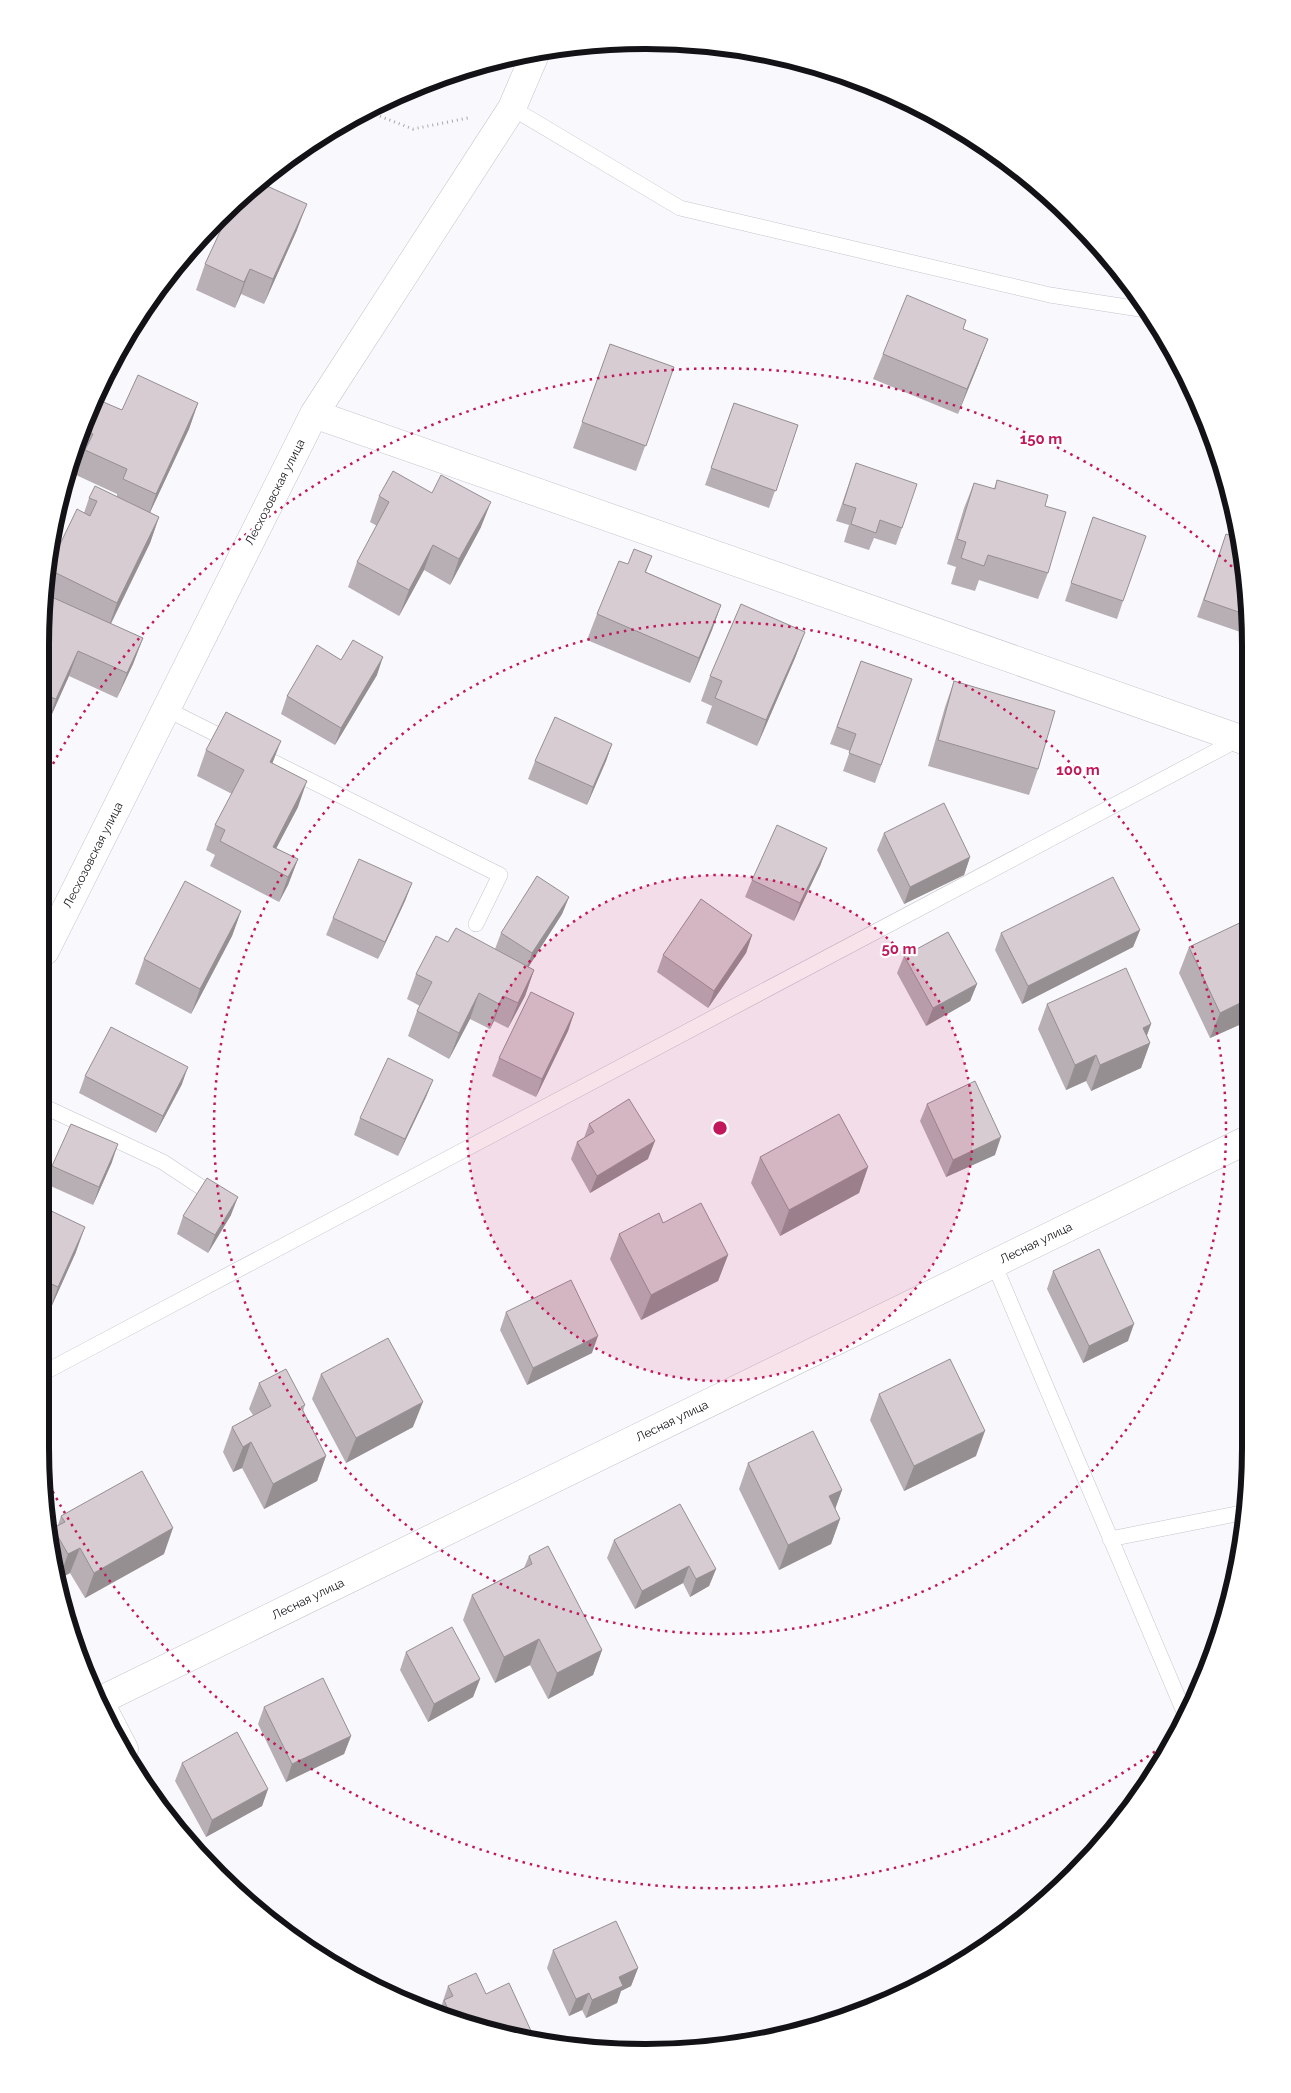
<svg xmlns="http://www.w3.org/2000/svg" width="1291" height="2093" font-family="Raleway,sans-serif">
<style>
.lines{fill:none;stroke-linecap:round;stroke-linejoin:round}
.service-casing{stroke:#c4c5cf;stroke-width:16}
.minor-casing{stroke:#c4c5cf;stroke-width:29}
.path{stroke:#a8a8ac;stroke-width:3;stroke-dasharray:1 4;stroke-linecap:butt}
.service{stroke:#fff;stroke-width:15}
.minor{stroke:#fff;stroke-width:28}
.wall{fill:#b8afb4}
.shaded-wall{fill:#968f92}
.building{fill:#d6ccd1;stroke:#968f92}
.ring{fill:none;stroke:#c2185b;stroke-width:2.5;stroke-dasharray:2.5 5}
.labels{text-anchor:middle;stroke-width:4.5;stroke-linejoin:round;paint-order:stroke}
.street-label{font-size:12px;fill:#131317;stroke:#fff}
.rim{fill:none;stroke:#131317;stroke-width:6}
.centre{fill:#c2185b;stroke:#fff;stroke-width:2.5}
.ring-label{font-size:15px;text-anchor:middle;font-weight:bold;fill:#c2185b;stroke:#fff;stroke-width:4.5;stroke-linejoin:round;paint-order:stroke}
</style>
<rect width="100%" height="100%" fill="#f9f9fd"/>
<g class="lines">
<defs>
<path id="service" d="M512,108L680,208L1050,295L1146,310
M166,709L232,742
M255,753L500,875L476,924
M45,1107L163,1162L210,1193
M994,1264L1185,1714
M45,1372L1239,739
M1110,1539L1246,1512"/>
<path id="minor" d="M314,414L1249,742
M45,951L314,414L512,108L536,52
M99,1701L124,1749
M97,1702L1247,1140"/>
</defs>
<use href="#service" class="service-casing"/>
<use href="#minor" class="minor-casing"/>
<path class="path" d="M366,111L413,129L468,118"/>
<use href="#service" class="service"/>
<use href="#minor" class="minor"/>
</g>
<path class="wall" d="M297,230L264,304L241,294L235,308L196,290L205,264Z
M963,329L988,339L978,365L958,414L873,379L883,354Z
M610,344L674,367L636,471L573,448Z
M198,403L189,429L150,512L159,517L150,543L111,624L143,638L133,664L117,698L69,676L47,725L45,724V577L48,569L84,513L89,498L117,496V494L76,475L82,459L78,457L87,431L122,410Z
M734,403L798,425L769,508L705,485Z
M856,463L902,528L896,545L874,538L869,550L844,542L849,525L836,521Z
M997,480L1048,573L1038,599L979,580L975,591L951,584L956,567L947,564L964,508L974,483L994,489Z
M379,496L481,527L450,585L424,570L399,616L348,587L357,562L377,526L370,522Z
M1087,535L1123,601L1117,619L1065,601Z
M1220,551L1250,606V633L1249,635L1197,617Z
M652,556L646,572L721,605L712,630L690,683L587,640L597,614L628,564Z
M805,632L795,658L757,746L706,723L712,706L701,701L710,676Z
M341,660L377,675L335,745L281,714L287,696Z
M861,661L912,679L875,783L843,771L850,751L830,744Z
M954,681L1038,769L1029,795L928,766L945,707Z
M612,744L606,761L587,805L528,779L535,761Z
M206,750L273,763L298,807L276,848L298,859L288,885L279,902L210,866L215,855L206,850L215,825L232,794L197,776Z
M884,833L970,857L964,875L904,904L877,850Z
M827,848L820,866L794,921L745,897L752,880Z
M412,883L405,901L378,959L326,935L333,918Z
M569,897L562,914L528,967L534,970L525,996L508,1028L494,1021L490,1029L470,1019L449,1059L408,1036L417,1011L420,1006L407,999L416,974L448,942L495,949L501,933Z
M241,911L232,936L191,1014L135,984L144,959Z
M1140,930L1133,947L1022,1004L995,950L1001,933Z
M752,935L746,953L708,1008L657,972L663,955Z
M1189,947L1248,1021L1210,1038L1179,973Z
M904,956L977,984L970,1001L926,1026L897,973Z
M1047,1004L1151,1024L1147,1035L1150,1043L1141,1068L1091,1091L1086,1081L1066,1090L1038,1029Z
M574,1013L568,1031L536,1097L492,1076L499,1058Z
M85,1076L182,1084L156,1133L79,1093Z
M433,1080L426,1097L398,1156L354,1135L360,1118Z
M927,1104L995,1155L946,1177L920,1121Z
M589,1124L648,1159L590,1193L571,1159L577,1142L584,1138Z
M760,1157L868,1167L859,1193L780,1236L751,1183Z
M112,1162L93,1205L46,1184L52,1166Z
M45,1208L76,1252L49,1312L45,1311Z
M231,1215L208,1253L177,1234L183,1216Z
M663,1223L728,1255L718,1281L641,1320L610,1259L619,1234Z
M1053,1271L1128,1341L1083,1363L1047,1289Z
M506,1312L592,1353L527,1385L500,1330Z
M321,1374L413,1427L346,1463L312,1399Z
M259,1383L305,1405L303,1411L326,1456L317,1481L264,1509L242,1468L233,1472L223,1452L232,1427L253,1415L249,1409Z
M879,1394L976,1456L904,1491L870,1420Z
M748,1463L842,1490L835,1508L840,1519L831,1544L779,1570L739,1489Z
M61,1516L164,1554L85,1598L70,1573L59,1579L57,1575L49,1541L53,1528L58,1525Z
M1245,1531L1235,1566L1231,1551L1237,1533Z
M614,1540L716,1569L709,1586L690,1597L683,1583L635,1609L607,1558Z
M529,1556L602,1650L593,1675L548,1699L530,1665L495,1683L463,1620L472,1595L524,1568Z
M406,1652L480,1679L473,1697L428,1722L400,1670Z
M264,1707L351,1736L344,1754L286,1782L258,1724Z
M182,1763L268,1789L262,1806L206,1837L175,1781Z
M553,1950L638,1968L631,1986L621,1991L617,2003L586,2018L582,2010L569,2016L547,1968Z
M448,1986L486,1994L532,2033L529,2039L451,2021L438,2016Z"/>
<path class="shaded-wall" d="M307,204L297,230L264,304L273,279Z
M250,269L241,294L235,308L244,282Z
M988,339L978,365L958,414L967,389Z
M198,403L189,429L147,519L156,494Z
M491,502L481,527L450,585L459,559Z
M159,517L150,543L108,629L117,603Z
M433,545L424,570L399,616L409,590Z
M721,605L712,630L690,683L699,658Z
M805,632L795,658L757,746L766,720Z
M143,638L133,664L117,698L127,673Z
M78,651L69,676L47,725L56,699Z
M383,657L377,675L335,745L341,728Z
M281,741L271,767L270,762Z
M612,744L606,761L587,805L593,787Z
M307,781L298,807L267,866L273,847Z
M827,848L820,866L794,921L800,903Z
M970,857L964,875L904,904L910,887Z
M298,859L288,885L279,902L288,877Z
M412,883L405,901L378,959L385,942Z
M569,897L562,914L526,971L532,953Z
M241,911L232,936L191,1014L200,989Z
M1140,930L1133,947L1022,1004L1028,986Z
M752,935L746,953L708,1008L714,991Z
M534,970L525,996L508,1028L518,1003Z
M977,984L970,1001L926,1026L933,1008Z
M479,993L470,1019L449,1059L459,1033Z
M503,996L494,1021L490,1029L499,1004Z
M1248,999V1021L1210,1038L1220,1013Z
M574,1013L568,1031L536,1097L542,1079Z
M1151,1024L1143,1046L1150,1043L1141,1068L1091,1091L1100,1065L1143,1028Z
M1096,1055L1086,1081L1066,1090L1075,1065Z
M188,1067L182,1084L156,1133L163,1116Z
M433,1080L426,1097L398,1156L405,1139Z
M1001,1137L995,1155L946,1177L953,1160Z
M655,1141L648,1159L590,1193L597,1176Z
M118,1144L112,1162L93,1205L99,1187Z
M868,1167L859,1193L780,1236L789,1210Z
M238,1197L231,1215L208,1253L215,1235Z
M85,1227L76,1252L49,1312L58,1287Z
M728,1255L718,1281L641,1320L651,1295Z
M1134,1324L1128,1341L1083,1363L1089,1346Z
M598,1336L592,1353L527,1385L533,1368Z
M423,1402L413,1427L346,1463L356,1438Z
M985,1431L976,1456L904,1491L914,1466Z
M251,1442L242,1468L233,1472L243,1447Z
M326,1456L317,1481L264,1509L273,1484Z
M842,1490L833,1515L829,1496Z
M840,1519L831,1544L779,1570L788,1545Z
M173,1528L164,1554L85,1598L94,1573Z
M80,1548L70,1573L59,1579L68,1554Z
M689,1566L683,1583L635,1609L642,1591Z
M716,1569L709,1586L690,1597L696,1579Z
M539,1639L530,1665L495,1683L504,1657Z
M602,1650L593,1675L548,1699L557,1673Z
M480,1679L473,1697L428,1722L434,1704Z
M351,1736L344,1754L286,1782L292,1764Z
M268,1789L262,1806L206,1837L212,1820Z
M638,1968L631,1986L621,1991L617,2003L586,2018L592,2000L619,1977Z
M589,1993L582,2010L569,2016L576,1999Z
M532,2033L529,2039L521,2037Z"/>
<path class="building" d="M258,182L307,204L273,279L250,269L244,282L205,264L232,206L246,190Z
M907,295L966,320L963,329L988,339L967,389L883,354Z
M610,344L674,367L646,446L582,422Z
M138,375L198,403L156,494L123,479L127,469L85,450L93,434L87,431L101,401L122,410Z
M734,403L798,425L776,491L711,468Z
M856,463L917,484L902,528L880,520L876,533L851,524L856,508L843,504Z
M393,471L432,493L441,475L491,502L459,559L433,545L409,590L357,562L389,502L379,496Z
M997,480L1048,495L1045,506L1066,512L1048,573L988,555L984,566L961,558L966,542L957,539L974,483L995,489Z
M95,486L159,517L117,603L48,569L77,509L90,516L97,501L89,498Z
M1093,517L1146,536L1123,601L1071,583Z
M1226,534L1236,537L1250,606V616L1204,600Z
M634,549L652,556L645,572L721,605L699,658L597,614L619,561L628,564Z
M45,594L143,638L127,673L78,651L56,699L45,695Z
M741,604L805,632L766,720L715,698L722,681L710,676Z
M353,640L383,657L341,728L287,696L317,645L341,660Z
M861,661L912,679L881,765L849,753L856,734L837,727Z
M954,681L1055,711L1038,769L938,740Z
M226,712L281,741L270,762L307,781L273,847L298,859L288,877L220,841L225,830L215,825L244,770L206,750Z
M555,717L612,744L593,787L535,761Z
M944,803L970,857L910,887L884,833Z
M777,825L827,848L800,903L752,880Z
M359,859L412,883L385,942L333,918Z
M537,876L569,897L532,953L501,933Z
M1113,877L1140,930L1028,986L1001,933Z
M185,881L241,911L200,989L144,959Z
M701,899L752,935L714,991L663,955Z
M1248,919V999L1220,1013L1189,947Z
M456,928L534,970L518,1003L503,996L499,1004L479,993L459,1033L417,1011L432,982L416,974L436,936L448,942Z
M948,932L977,984L933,1008L904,956Z
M1126,968L1151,1024L1143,1028L1150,1043L1100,1065L1096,1055L1075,1065L1047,1004Z
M531,992L574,1013L542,1079L499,1058Z
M111,1027L188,1067L163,1116L85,1076Z
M388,1058L433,1080L405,1139L360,1118Z
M975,1081L1001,1137L953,1160L927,1104Z
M629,1099L655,1141L597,1176L577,1142L594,1132L589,1124Z
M839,1114L868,1167L789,1210L760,1157Z
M71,1124L118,1144L99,1187L52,1166Z
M207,1178L238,1197L215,1235L183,1216Z
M701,1203L728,1255L651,1295L619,1234L659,1213L663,1223Z
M45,1208L85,1227L58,1287L47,1282L45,1286Z
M1099,1249L1134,1324L1089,1346L1053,1271Z
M571,1280L598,1336L533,1368L506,1312Z
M388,1338L423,1402L356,1438L321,1374Z
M950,1359L985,1431L914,1466L879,1394Z
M286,1369L305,1405L301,1407L326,1456L273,1484L251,1442L243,1447L232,1427L271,1406L259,1383Z
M813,1431L842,1490L829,1496L840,1519L788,1545L748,1463Z
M142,1471L173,1528L94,1573L80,1548L68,1554L53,1528L65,1522L61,1516Z
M680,1504L716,1569L696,1579L689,1566L642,1591L614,1540Z
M1245,1531L1241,1546L1237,1533Z
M548,1546L602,1650L557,1673L539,1639L504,1657L472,1595L532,1564L529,1556Z
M452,1627L480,1679L434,1704L406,1652Z
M323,1678L351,1736L292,1764L264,1707Z
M237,1732L268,1789L212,1820L182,1763Z
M616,1921L638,1968L619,1977L623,1986L592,2000L589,1993L576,1999L553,1950Z
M476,1973L486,1994L509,1983L532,2033L521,2037L453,2021L444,2000L453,1996L448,1986Z"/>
<circle cx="720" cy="1128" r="253" fill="#c2185b" fill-opacity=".12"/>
<g class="ring">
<circle cx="720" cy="1128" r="253"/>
<circle cx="720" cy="1128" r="506"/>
<path d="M1167 1743A760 760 0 0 1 46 1479M46 777A760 760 0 0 1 1243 577"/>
</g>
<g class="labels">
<g class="street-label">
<text transform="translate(275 492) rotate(-63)" y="4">Лесхозовская улица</text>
<text transform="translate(93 855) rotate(-63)" y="4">Лесхозовская улица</text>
<text transform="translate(1036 1243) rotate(-26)" y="4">Лесная улица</text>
<text transform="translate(672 1421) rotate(-26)" y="4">Лесная улица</text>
<text transform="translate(308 1599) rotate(-26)" y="4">Лесная улица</text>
</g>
</g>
<path d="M0 0H1291V2093H0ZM645 49H646A596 596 0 0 1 1242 645V1448A596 596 0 0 1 646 2044H645A596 596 0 0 1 49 1448V645A596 596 0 0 1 645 49Z" fill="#fff" fill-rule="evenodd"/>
<path class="rim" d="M645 49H646A596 596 0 0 1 1242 645V1448A596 596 0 0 1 646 2044H645A596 596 0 0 1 49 1448V645A596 596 0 0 1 645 49Z"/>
<circle cx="720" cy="1128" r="8" class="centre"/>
<g class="ring-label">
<text x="1041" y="444">150 m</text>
<text x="1078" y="775">100 m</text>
<text x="899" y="954">50 m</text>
</g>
</svg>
